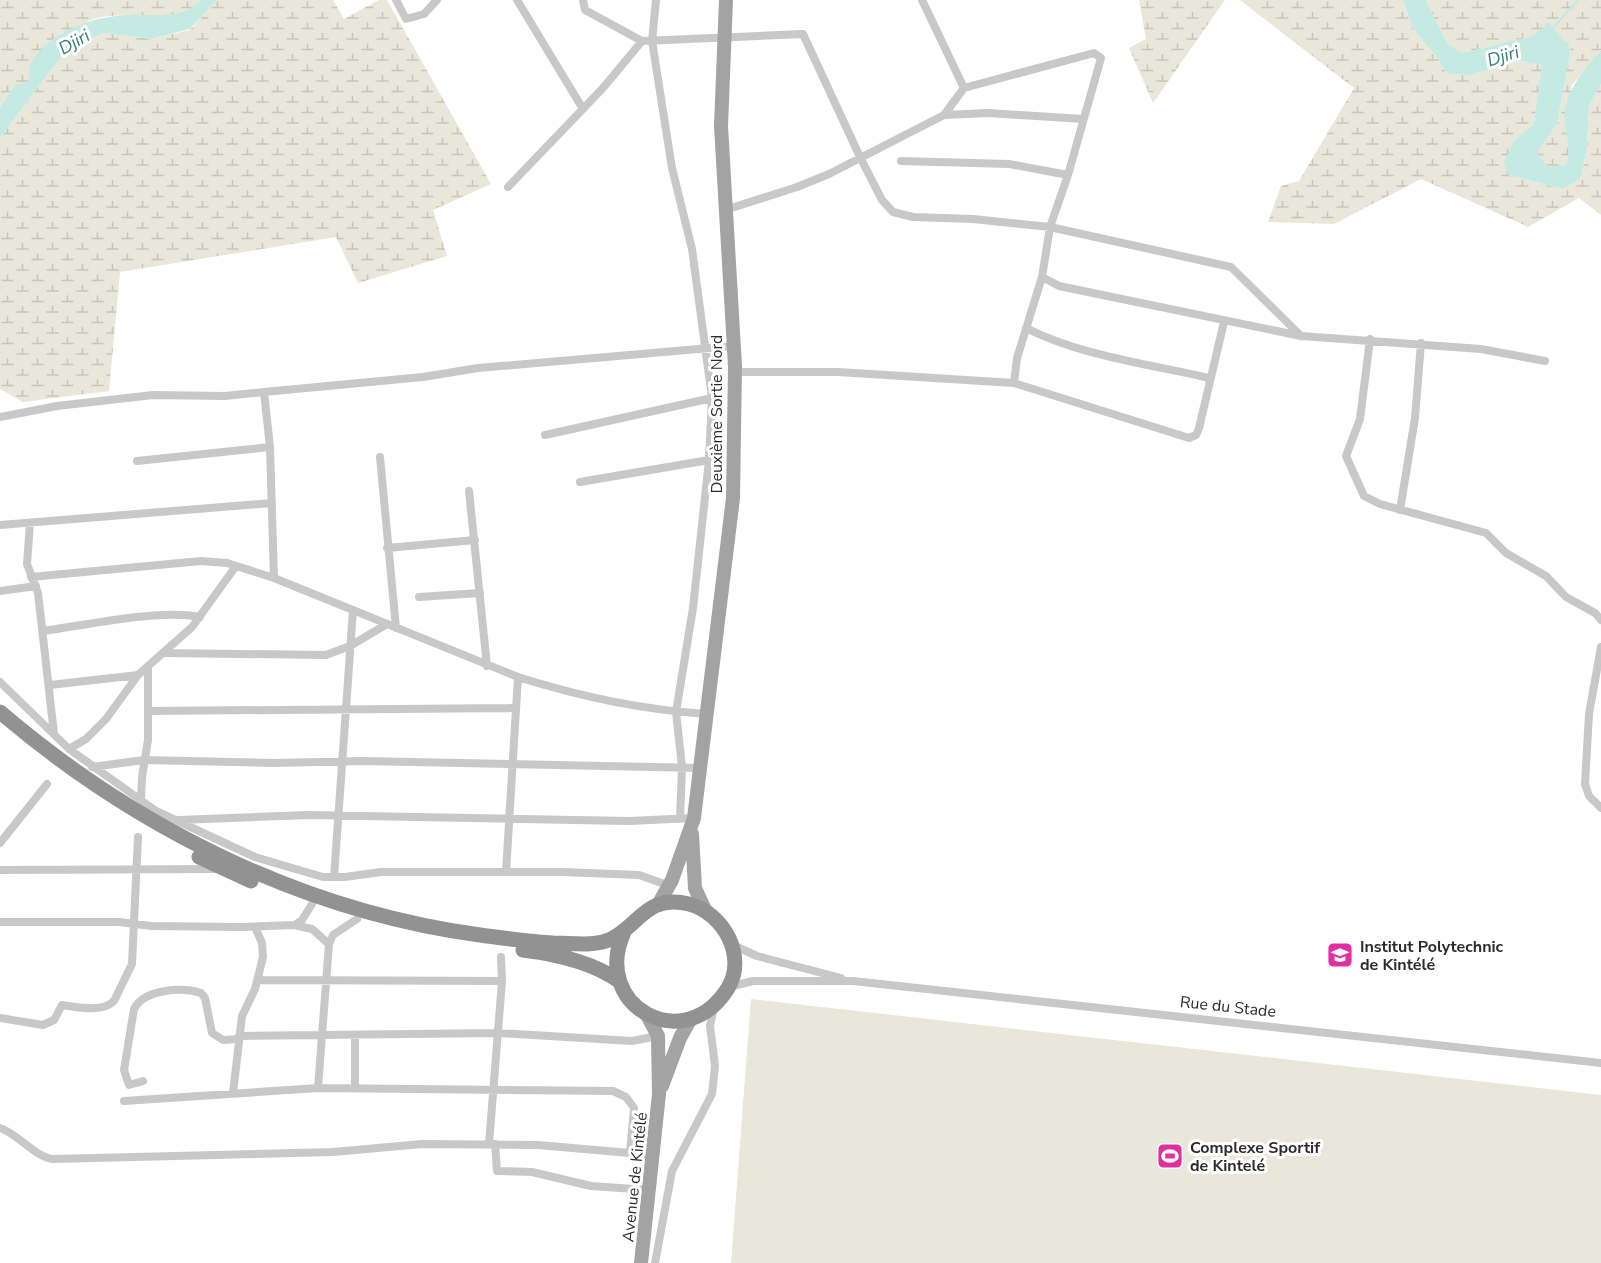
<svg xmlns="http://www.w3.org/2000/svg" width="1601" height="1263" font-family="'Nunito Sans',sans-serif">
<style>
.wetland{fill:url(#wetland-marsh)}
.garden{fill:#e9e7d9}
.water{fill:#c5e9e3}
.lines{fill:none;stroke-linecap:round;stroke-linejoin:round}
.stream{stroke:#c5e9e3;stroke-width:2}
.street{stroke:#c8c8c8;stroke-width:8}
.primary{stroke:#a3a3a3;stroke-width:14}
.highway{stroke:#929292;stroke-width:15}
.labels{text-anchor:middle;stroke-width:6;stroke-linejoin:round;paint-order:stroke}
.street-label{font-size:16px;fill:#2b2b2b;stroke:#fff}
.poi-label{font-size:16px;font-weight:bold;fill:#2b2b2b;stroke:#fff;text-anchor:start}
.water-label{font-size:18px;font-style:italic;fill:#387f71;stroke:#fff}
</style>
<defs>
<pattern id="wetland-marsh" width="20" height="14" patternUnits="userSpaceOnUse" patternTransform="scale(1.5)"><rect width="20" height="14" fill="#e9e7d9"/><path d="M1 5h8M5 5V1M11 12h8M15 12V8" fill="none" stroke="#c8c6ba"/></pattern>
</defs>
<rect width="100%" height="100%" fill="#fff"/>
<path class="wetland" d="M0,0H201C174,30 123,6 89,21C79,26 39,70 29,81L15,85L0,107Z
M218,0H333L344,19L379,0H387L491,184L433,210L447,256L358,283L336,237L120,272L109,391L23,402L0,389V138L65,52L103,33L151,39L190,30Z
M1139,0H1225L1153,103L1129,48L1146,39Z
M1240,0H1403L1413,28L1438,59L1447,74L1469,75L1520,61L1543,65L1534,124L1514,140L1508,175L1563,189L1581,178L1587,147L1589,106L1601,84V215L1579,198L1528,227L1421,179L1334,224L1268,222L1281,186L1299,181L1354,88Z
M1428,0H1601V50L1572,85L1565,121L1571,150L1566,166L1548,167L1537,153L1557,124L1571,49L1549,23L1534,36L1462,53L1447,43L1427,3Z"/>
<path class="garden" d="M751,999L1601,1095V1263H731Z"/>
<path class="water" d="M201,0H218L190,29L151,39L103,33L65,52L0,138V107L15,85L29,81C29,76 29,68 31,63C50,31 92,17 127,15C152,13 182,21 201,0Z
M1403,0H1428L1427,3L1447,43L1462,53L1533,36L1549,22L1571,49L1557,124L1537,153L1548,167L1566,165C1571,149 1567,140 1565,124C1562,94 1583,71 1601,50V84L1589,106L1587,147L1581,178L1563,189L1508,175L1504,162L1514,140L1534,124L1542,65L1520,61L1469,75L1447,74L1438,59L1413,28Z"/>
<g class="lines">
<path class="stream" d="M1552,29L1578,0"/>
<path class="street" d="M396,0L406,19L424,14L437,0
M517,0L583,109
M583,0L585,10L642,41L803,34L860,157L882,200L893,212L913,217L973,219L1050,227L1231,267L1301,336
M656,0L652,41L672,168L692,249L712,398L709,460L693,608L676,712L682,767L680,819
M922,0L964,88L944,115
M964,88L1094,53L1101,58L1068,175L1050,227L1042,277L1017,358L1014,383
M901,161L1009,164L1068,175
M508,187L603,88L642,41
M725,210L797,187L829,174L944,115L988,113L1083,119
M1042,277L1059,286L1301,336L1481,349L1545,361
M1026,328C1081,356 1149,364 1209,378
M1370,339L1360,419L1346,456L1364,496L1380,504L1486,533L1506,553L1546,576L1566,597L1595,613L1601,620
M735,372H838L1014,383L1189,438L1196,435L1199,428L1224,322
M264,392L270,447L274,578
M0,417L57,406L153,395L225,396L264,392L423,377L478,368L733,346
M545,435L712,398
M380,457L396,628
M137,461L270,447
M580,482L709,460
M469,491L487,666
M1400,510L1415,418L1421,343
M30,523L27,564L38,593L54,734
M0,525L272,503
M387,548L475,540
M31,577L201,561L227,563L274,578L518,677C578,696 644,710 707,714
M0,591L36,586
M419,597L480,593
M43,631C88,625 157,609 200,617
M1601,647L1589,714L1585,784L1589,796L1601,808
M165,653L326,655L350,646L387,624
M0,682L69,749L156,811L255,857L323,877H345L381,872H562L639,875L670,886
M50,685L138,675
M148,711L516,708
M69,749L86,739L106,719L138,675L192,627L236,566
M92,767L144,760L274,763L362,761L701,768
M141,801L142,777L148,740V668
M179,820L309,815L629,821L694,818
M0,843L47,784
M0,870L219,869
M506,872L518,677
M334,877L353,610
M0,922H119L151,926L240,927L294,925L312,929L329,944
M295,925L302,920L312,904
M733,945L757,956L841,978
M258,980L502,981
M729,987L753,981H853L1601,1063
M0,1018L43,1025L54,1020L62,1005C77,1007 102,1013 114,1001L132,964L138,837
M355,1035V1089
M239,1036L498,1033L632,1041L658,1036
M143,1081L129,1085L124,1070L134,1009C144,989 182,987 201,993L205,998L212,1033L223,1040L238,1039
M318,1088L329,944L333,935L357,919
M233,1093L242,1016L255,989L263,957L262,943L255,927
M124,1101L318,1088L613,1091L626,1097L634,1108L630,1152
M0,1128C19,1134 34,1157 53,1159L333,1152L422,1144L538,1145L653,1155
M489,1144L502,981L501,957
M495,1144L497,1171L532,1172L591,1186L649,1190
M655,1263L672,1171L712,1094L715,1066L710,1026L714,1007"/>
<path class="primary" d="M692,834L695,888L705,910
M658,905L672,880L694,818L733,498L735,366L721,126L726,0
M662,1086L680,1038L690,1020
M641,1263L659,1094L658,1036L647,1015"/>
<path class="highway" d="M0,712C136,828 302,911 480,935C504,938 529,942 553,943C572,943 594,947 611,939C640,925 646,894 689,904C724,913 747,957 728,988C685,1058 590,1006 624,932
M199,857L251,881
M523,950C556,954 592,962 619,981"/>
</g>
<defs>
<symbol id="university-square" viewBox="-11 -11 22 22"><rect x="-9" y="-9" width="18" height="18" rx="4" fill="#e12fa2" stroke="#fff"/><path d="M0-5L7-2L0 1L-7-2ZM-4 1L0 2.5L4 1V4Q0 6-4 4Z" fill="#fff"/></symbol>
<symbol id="stadium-square" viewBox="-11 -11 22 22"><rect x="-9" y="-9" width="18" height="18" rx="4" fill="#e12fa2" stroke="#fff"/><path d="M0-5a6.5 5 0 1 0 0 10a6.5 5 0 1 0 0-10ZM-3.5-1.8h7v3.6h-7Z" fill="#fff"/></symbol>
</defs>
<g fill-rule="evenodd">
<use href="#university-square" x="1325" y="940" width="30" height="30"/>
<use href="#stadium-square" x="1155" y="1141" width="30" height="30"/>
</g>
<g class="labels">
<g class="street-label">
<text transform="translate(716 414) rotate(-90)" y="6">Deuxième Sortie Nord</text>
<text transform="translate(1228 1006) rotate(6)" y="6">Rue du Stade</text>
<text transform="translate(634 1177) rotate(-84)" y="6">Avenue de Kintélé</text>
</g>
<g class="poi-label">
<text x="1360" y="952">Institut Polytechnic<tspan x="1360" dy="18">de Kintélé</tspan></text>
<text x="1190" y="1153">Complexe Sportif<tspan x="1190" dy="18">de Kintelé</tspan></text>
</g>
<g class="water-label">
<text transform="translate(74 42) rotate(-30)" y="6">Djiri</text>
<text transform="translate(1503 56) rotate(-17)" y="6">Djiri</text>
</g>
</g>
</svg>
